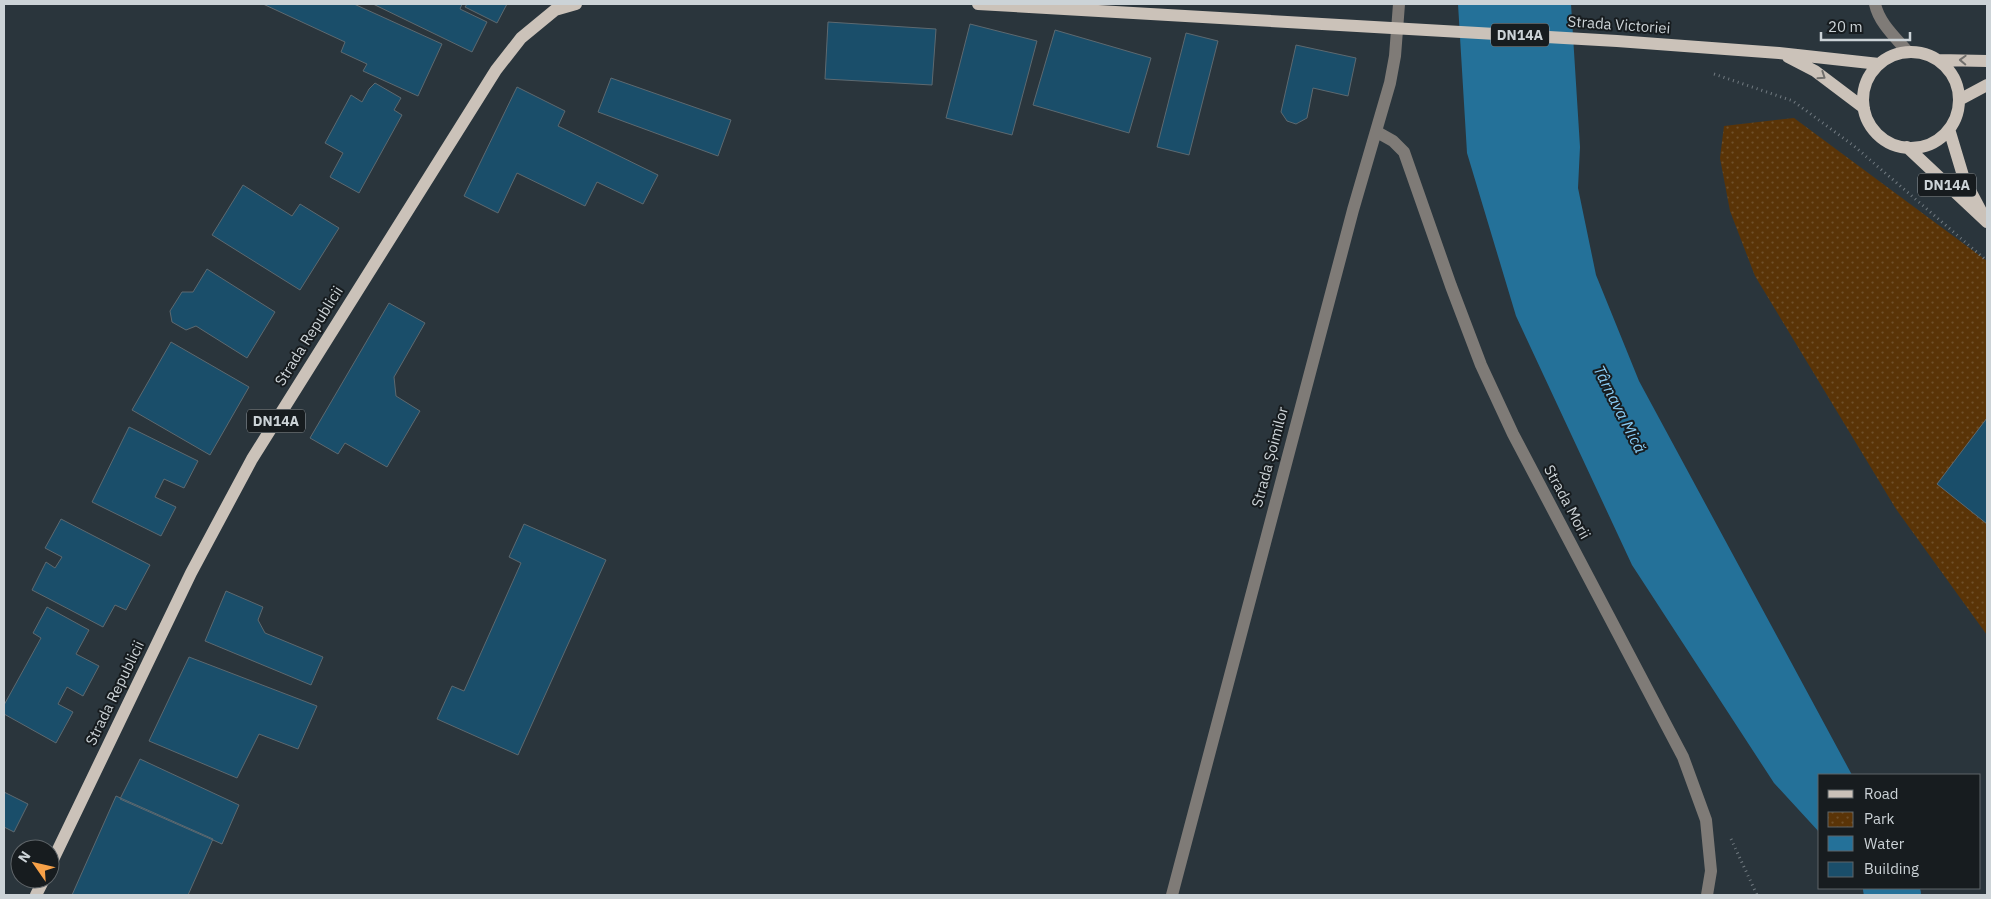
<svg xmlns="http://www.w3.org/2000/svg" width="1991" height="899" font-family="'IBM Plex Sans',sans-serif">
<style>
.park{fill:url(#park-dots)}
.water{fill:#247199}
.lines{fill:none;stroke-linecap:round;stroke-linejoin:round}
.river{stroke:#247199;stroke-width:54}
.building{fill:#1a4e6a;stroke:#5d6970}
.path{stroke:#717a80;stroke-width:3;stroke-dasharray:1 4;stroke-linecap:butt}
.minor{stroke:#7f7b77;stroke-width:12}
.major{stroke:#cbc2b9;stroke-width:12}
.oneway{stroke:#716f6c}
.labels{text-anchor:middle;stroke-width:4;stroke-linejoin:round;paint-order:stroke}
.shield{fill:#171c1f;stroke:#969ca0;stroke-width:1}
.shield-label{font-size:14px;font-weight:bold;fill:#ccd3d7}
.street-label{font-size:15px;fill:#ccd3d7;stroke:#171c1f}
.water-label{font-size:16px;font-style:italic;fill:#89cdf6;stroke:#171c1f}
</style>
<defs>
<pattern id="park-dots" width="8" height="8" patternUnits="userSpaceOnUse" patternTransform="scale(1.25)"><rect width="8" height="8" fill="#5a3407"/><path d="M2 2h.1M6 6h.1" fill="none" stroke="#70502a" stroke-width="1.8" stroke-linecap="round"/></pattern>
</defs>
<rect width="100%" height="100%" fill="#2a353c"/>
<path class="park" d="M1794,118L1987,261V635L1896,509L1755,276L1730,211L1720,158L1724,126Z"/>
<path class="water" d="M1458,4H1571L1580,147L1578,188L1596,275L1639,381L1852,775H1820V833L1774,783L1632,565L1516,316L1467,153Z"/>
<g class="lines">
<path class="river" d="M1890,888L1894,895"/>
</g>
<path class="building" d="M263,4H354L442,44L418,96L363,71L367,64L341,52L345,42Z
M373,4H462L460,9L487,22L472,52Z
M467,4H507L497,23L465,7Z
M828,22L936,29L932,85L825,79Z
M970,24L1037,41L1012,135L946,118Z
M1055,30L1151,58L1129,133L1033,105Z
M1186,33L1218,41L1189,155L1157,147Z
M1296,45L1356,58L1348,96L1313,88L1307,118L1296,124L1287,121L1281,112Z
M611,78L731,120L718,156L598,112Z
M375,83L401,98L394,110L402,115L359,193L330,177L343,153L325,143L351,95L362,102L369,89Z
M517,87L565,111L558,126L658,175L643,204L597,182L585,206L517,173L498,213L464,196Z
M243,185L292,216L300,204L339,228L300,290L212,235Z
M207,269L275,312L247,358L196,326L186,330L172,322L170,311L182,292H193Z
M389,303L425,323L394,377L396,396L420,411L387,467L345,443L338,454L310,438Z
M171,342L249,387L210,455L132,410Z
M1987,418V524L1937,484Z
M129,427L198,461L184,488L164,479L155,497L176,507L161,536L92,502Z
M61,519L150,565L126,610L115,605L103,627L32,590L46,562L55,568L62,557L45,548Z
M524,524L606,560L518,755L437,719L452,686L464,691L521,563L509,557Z
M226,591L263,607L258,620L265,633L323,657L311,685L205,641Z
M47,607L89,630L76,654L99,666L83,696L67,687L58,704L73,712L56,743L4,714V705L41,638L33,633Z
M189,657L317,706L298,749L259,734L237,778L149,741Z
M140,759L239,805L222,844L120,799Z
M4,792L28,804L14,832L4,827Z
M116,796L213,839L188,895H72Z"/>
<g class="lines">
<path class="path" d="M1714,74L1793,101L1854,146L1987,261
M1731,839L1757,895"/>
<path class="minor" d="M1875,4C1879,23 1896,38 1908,52
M1377,132L1393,141L1404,152L1451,286L1481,365L1513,434L1683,757L1706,820L1711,871L1707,895
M1172,895L1353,210L1390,83L1395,56L1399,4"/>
<path class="major" d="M978,4L1617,41L1779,53L1879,64
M1863 100a48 48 0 1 1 96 0a48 48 0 1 1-96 0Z
M1788,57L1815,71L1864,108
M1938,60L1987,61
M1959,100L1987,85
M1949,129L1964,179L1981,211
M1907,147L1987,222
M50,866L191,573L252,459L496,70L521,38L555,10L576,4
M36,895L44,879"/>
</g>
<defs><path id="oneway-chevron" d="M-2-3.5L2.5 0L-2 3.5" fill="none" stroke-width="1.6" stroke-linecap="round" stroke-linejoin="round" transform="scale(1.25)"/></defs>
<g class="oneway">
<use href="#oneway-chevron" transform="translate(1963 60) rotate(-178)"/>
<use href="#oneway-chevron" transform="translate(1822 76) rotate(34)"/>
</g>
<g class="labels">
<g class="shield">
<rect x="1491" y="23.5" width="58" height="23" rx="4"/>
<rect x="1918" y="173.5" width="58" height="23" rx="4"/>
<rect x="247" y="409.5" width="58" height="23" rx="4"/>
</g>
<g class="shield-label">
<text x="1520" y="40">DN14A</text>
<text x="1947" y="190">DN14A</text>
<text x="276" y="426">DN14A</text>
</g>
<g class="street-label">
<text transform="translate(1619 25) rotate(4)" y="5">Strada Victoriei</text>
<text transform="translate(309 336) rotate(-58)" y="5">Strada Republicii</text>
<text transform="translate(1270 457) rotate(-75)" y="5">Strada Șoimilor</text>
<text transform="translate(1567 502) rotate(62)" y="5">Strada Morii</text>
<text transform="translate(115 693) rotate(-64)" y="5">Strada Republicii</text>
</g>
<g class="water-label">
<text transform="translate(1620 409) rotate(63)" y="6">Târnava Mică</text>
</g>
</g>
<rect width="1991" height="899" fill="none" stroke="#ccd3d7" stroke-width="10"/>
<rect x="1818" y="774" width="162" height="115" fill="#171c1f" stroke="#5f6569"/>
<rect x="1828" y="790" width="25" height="8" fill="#cbc2b9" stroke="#5f6569"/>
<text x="1864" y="799" font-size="15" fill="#ccd3d7">Road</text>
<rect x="1828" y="812" width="25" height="15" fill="url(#park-dots)" stroke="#5f6569"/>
<text x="1864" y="824" font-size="15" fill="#ccd3d7">Park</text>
<rect x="1828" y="836" width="25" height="15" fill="#247199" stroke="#5f6569"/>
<text x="1864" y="849" font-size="15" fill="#ccd3d7">Water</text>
<rect x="1828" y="862" width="25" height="15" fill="#1a4e6a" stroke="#5f6569"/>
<text x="1864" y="874" font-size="15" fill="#ccd3d7">Building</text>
<g transform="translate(35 864) rotate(304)"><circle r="24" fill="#171c1f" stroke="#5f6569"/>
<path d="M0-4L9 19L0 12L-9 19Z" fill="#f7a148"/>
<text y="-8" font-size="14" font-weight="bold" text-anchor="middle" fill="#ccd3d7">N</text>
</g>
<path d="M1821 32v8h89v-8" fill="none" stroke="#ccd3d7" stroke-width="2.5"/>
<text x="1828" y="32" font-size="15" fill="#ccd3d7" stroke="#171c1f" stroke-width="4" paint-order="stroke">20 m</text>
</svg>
